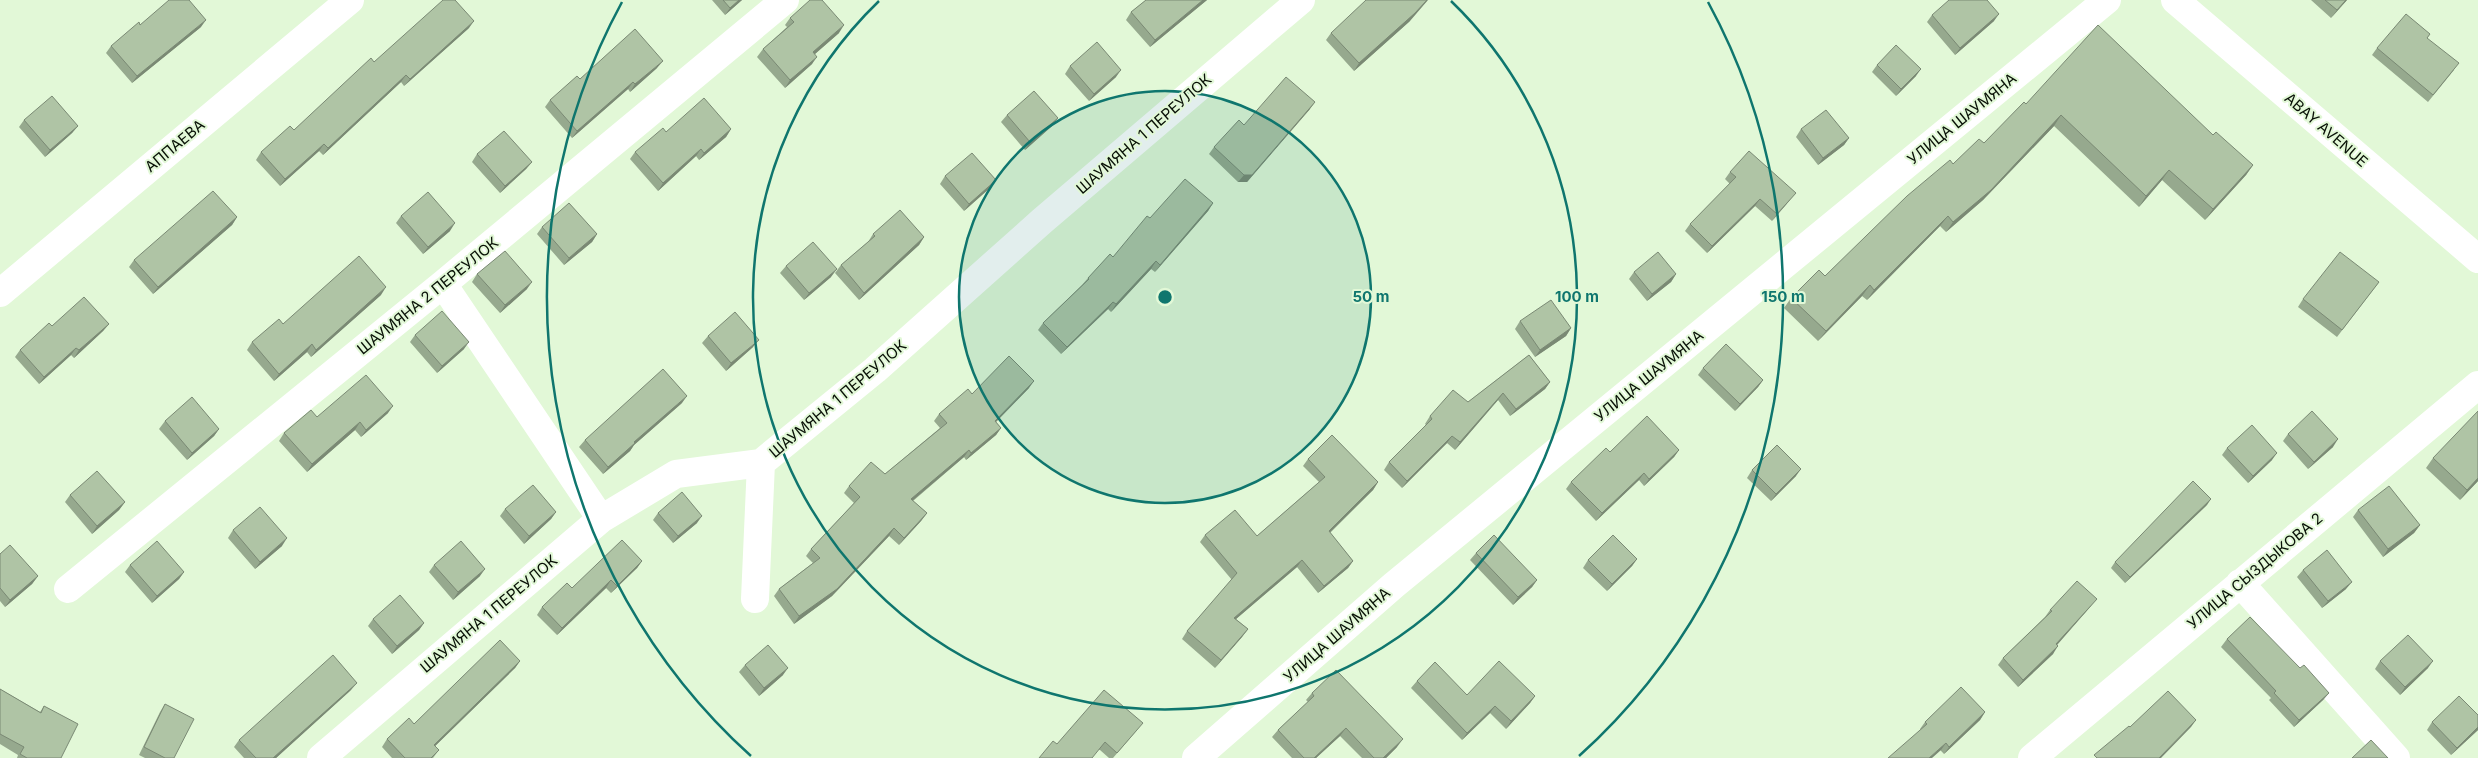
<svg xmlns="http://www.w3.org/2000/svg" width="2478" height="758" font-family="Inter,sans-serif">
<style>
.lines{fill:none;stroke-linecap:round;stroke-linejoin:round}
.minor{stroke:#fff;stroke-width:28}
.wall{fill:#96a98e}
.shaded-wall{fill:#7a8974}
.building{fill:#afc4a5;stroke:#7a8974}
.ring{fill:none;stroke:#0f766e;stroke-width:2.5}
.labels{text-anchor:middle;stroke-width:4;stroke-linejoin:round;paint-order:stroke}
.street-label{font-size:15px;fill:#081006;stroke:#e2f8d7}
.centre{fill:#0f766e;stroke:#e2f8d7;stroke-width:2.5}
.ring-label{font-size:15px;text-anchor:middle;font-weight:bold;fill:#0f766e;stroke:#e2f8d7;stroke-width:4;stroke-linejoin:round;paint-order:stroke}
</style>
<rect width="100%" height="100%" fill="#e2f8d7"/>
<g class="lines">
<path class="minor" d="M2175,0L2478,259
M443,284L601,519
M0,293L350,0
M2240,583L2396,758
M68,589L443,284L785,0
M755,599L761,463
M321,758L601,519L676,474L761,463L875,370L1042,221L1301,0
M1196,758L1394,585L2107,0
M2032,758L2478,385"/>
</g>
<path class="wall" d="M712,0H742L725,15Z
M1146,0H1207L1150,47L1126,20L1131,12Z
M2311,0H2347L2331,18Z
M1932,15L1994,21L1955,55L1927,22Z
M790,18L839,33L815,54L812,64L785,88L757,57L763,49L787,27L785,25Z
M1410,21L1354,71L1326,40L1331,33Z
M201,27L132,83L106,53L111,46Z
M469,28L404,86L401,82L323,155L319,151L280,186L256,160L261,152L294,130L374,62Z
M2430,34L2427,38L2454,70L2428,102L2372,55L2377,48Z
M1877,65L1916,76L1896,96L1872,72Z
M1070,66L1116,77L1089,101L1065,74Z
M657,68L630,92L628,89L572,138L545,107L550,100L580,79Z
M2026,104L2213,135L2253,165L2246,175L2205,220L2162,180L2139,207L2054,126L1983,200L1946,232L1940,226L1867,300L1862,296L1818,341L1784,308L1791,298L1825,276L1953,164L1984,143Z
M1310,109L1247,182H1238L1209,154L1214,147L1244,125Z
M1007,115L1058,118L1052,126L1025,150L1001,122Z
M24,120L78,126L72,133L45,157L19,127Z
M731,129L726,137L699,160L696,156L658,191L630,159L635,152L666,132Z
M1801,129L1849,138L1844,145L1818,165L1796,137Z
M477,154L532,162L526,169L500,193L472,162Z
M1730,172L1790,200L1772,221L1755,206L1707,253L1685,231L1690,224L1730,184L1725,179Z
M945,176L991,187L964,211L940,184Z
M1213,203L1208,211L1155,272L1151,269L1111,312L1108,309L1061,354L1038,330L1043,323L1082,285L1088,278L1113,257L1150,218Z
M401,216L450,231L423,254L396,223Z
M237,217L232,225L153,294L129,267L134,260Z
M542,227L597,234L592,242L564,265L537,234Z
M873,234L924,237L919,245L859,300L835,273L841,265L868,242Z
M786,266L831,277L804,300L780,273Z
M1634,272L1676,274L1671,282L1647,301L1629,279Z
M477,274L527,289L500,313L472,282Z
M2379,282L2337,337L2298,307L2303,299Z
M381,295L311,357L307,352L274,381L247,350L252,342L283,324Z
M1520,321L1571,328L1566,336L1535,357L1515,329Z
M109,324L103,331L74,358L71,355L39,384L15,357L20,350L52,326Z
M415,335L464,349L437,373L410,342Z
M708,336L753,347L726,371L702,343Z
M1529,355L1550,382L1545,389L1510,416L1498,400L1455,450L1447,443L1402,488L1384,470L1389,462L1426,425L1425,424L1430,416L1468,402Z
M1703,368L1763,380L1758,387L1735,411L1698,375Z
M1029,388L996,422L1001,428L996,435L966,460L964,457L913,501L927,513L921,521L899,545L889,536L832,596L794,624L774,596L779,589L813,563L806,556L811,549L854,503L844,493L849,486L885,474L940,428L934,421L939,414L972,394Z
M682,403L634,445L630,451L603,474L579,447L585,440Z
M388,413L361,437L355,430L307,472L279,441L284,433L317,417Z
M165,421L219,429L214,436L187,460L159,429Z
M2288,434L2333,447L2308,469L2283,441Z
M2227,448L2272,460L2248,483L2222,455Z
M1679,450L1674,457L1644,486L1639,480L1596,521L1566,489L1571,482L1610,452Z
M2433,458L2478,481L2460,500L2426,468Z
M1308,459L1378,482L1373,490L1330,533L1353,561L1348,568L1318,593L1297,567L1236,619L1248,629L1242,637L1215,668L1182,639L1187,631L1232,580L1200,542L1205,535L1257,536L1319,482L1303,466Z
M1752,470L1796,476L1771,501L1747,478Z
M70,495L125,502L119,510L92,534L65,502Z
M2207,505L2125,583L2111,568L2115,562Z
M505,509L556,512L551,519L524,544L500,516Z
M2358,510L2420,525L2414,533L2383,557L2353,517Z
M658,513L697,523L673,543L653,520Z
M233,530L282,546L255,569L228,538Z
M1476,553L1537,580L1532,587L1513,605L1470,560Z
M0,554L38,576L32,584L5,607L0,601Z
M1637,559L1632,566L1607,591L1583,568L1588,560Z
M642,561L637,568L611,593L606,588L557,635L537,615L542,607L572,588Z
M130,565L184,572L179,579L152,603L125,572Z
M434,565L480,576L453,600L429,572Z
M2303,570L2346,589L2322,608L2297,577Z
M2091,606L2056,645L2053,654L2018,687L1998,665L2003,658L2045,617L2050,610Z
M373,619L424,623L419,630L392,654L368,626Z
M2227,639L2300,668L2329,693L2323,700L2294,727L2269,700L2271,698L2221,647Z
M520,661L515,668L435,746L439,750L433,758H392L382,747L387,739L414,724Z
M2380,661L2428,668L2400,695L2375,669Z
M745,665L783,675L759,696L739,672Z
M1417,681L1467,695L1535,696L1530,703L1506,729L1490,713L1462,740L1411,688Z
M0,689L40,712L44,706L61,758H17L18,755L0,744Z
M351,690L276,758H244L234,747L239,740Z
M1312,693L1397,747L1386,758H1362L1340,736L1316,758H1292L1272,737L1278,730L1308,702L1306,700Z
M165,704L174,758H145L139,755L160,712Z
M1985,712L1980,720L1944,754L1920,729L1925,722Z
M2478,715V730L2451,755L2427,730L2432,722Z
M1137,730L1113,758H1109L1100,750L1057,744Z"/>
<path class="shaded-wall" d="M739,0H742L725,15L730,8Z
M1203,0H1207L1150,47L1155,40Z
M1427,0H1428L1410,21L1354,71L1359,63Z
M2346,0H2347L2331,18L2337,10Z
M1999,14L1994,21L1955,55L1960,48Z
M206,20L201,27L132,83L137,76Z
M474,21L469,28L404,86L410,79Z
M844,25L839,33L808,60L813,52Z
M817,57L812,64L785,88L790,80Z
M663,61L657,68L630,92L635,84Z
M1921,69L1916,76L1896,96L1901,89Z
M1121,70L1116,77L1089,101L1094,94Z
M406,75L401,82L323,155L328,148Z
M633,82L628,89L572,138L577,131Z
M1315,102L1310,109L1247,182H1238L1244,175Z
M2061,115L2054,126L1983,200L1946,232L1953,222Z
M1058,118L1052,126L1025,150L1030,142Z
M78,126L72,133L45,157L50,150Z
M731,129L726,137L699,160L704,153Z
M1849,138L1844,145L1818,165L1823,158Z
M324,144L319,151L280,186L285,179Z
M701,149L696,156L658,191L663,183Z
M532,162L526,169L500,193L505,186Z
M2253,165L2246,175L2205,220L2213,209Z
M2169,170L2162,180L2139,207L2146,196Z
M996,180L991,187L964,211L969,204Z
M1796,193L1772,221L1777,214Z
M1760,199L1755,206L1707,253L1712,246Z
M1213,203L1208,211L1155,272L1160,265Z
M1948,216L1940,226L1867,300L1874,290Z
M237,217L232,225L153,294L158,287Z
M455,223L450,231L423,254L428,247Z
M597,234L592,242L564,265L569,258Z
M924,237L919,245L859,300L864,293Z
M1156,261L1151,269L1111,312L1116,304Z
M837,269L831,277L804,300L809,293Z
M1676,274L1671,282L1647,301L1652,294Z
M532,282L527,289L500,313L505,305Z
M1870,285L1862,296L1818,341L1826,331Z
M386,287L381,295L311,357L316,350Z
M1113,302L1108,309L1061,354L1067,347Z
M109,324L103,331L74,358L79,350Z
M1571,328L1566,336L1535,357L1540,350Z
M759,340L753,347L726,371L731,363Z
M469,342L464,349L437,373L442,366Z
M312,344L307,352L274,381L279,374Z
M76,348L71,355L39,384L44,377Z
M1763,380L1758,387L1735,411L1740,404Z
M1034,381L1029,388L990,428L995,421Z
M1550,382L1545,389L1510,416L1516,409Z
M1503,393L1498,400L1455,450L1460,442Z
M687,396L682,403L634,445L630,451L603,474L608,467L634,442Z
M393,406L388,413L361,437L366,430Z
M360,422L355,430L307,472L312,464Z
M1001,428L996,435L966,460L971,453Z
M219,429L214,436L187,460L192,453Z
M1452,436L1447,443L1402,488L1407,481Z
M2338,439L2333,447L2308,469L2314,462Z
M969,450L964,457L906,506L911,499Z
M1679,450L1674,457L1644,486L1649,479Z
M2277,453L2272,460L2248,483L2253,476Z
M1801,469L1796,476L1771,501L1776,494Z
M1644,473L1639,480L1596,521L1602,513Z
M2478,478V481L2460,500L2467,490Z
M1378,482L1373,490L1323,539L1329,531Z
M2211,499L2207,505L2125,583L2130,577Z
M125,502L119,510L92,534L97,526Z
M556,512L551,519L524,544L529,536Z
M927,513L921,521L899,545L904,538Z
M702,516L697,523L673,543L678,536Z
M2420,525L2414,533L2383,557L2388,549Z
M894,528L889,536L832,596L794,624L799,616Z
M287,538L282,546L255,569L260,562Z
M1637,559L1632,566L1607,591L1612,584Z
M1302,560L1297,567L1229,625L1234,618Z
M642,561L637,568L611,593L617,586Z
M1353,561L1348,568L1318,593L1324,586Z
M485,569L480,576L453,600L458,592Z
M184,572L179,579L152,603L157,596Z
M38,576L32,584L5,607L10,600Z
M611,580L606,588L557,635L562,628Z
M1537,580L1532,587L1513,605L1518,597Z
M2352,582L2346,589L2322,608L2328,601Z
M2097,599L2091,606L2051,652L2056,644Z
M424,623L419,630L392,654L397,646Z
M1248,629L1242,637L1215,668L1221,660Z
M2058,646L2053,654L2018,687L2023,680Z
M520,661L515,668L429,752L434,745Z
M2433,661L2428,668L2400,695L2405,687Z
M788,668L783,675L759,696L764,688Z
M357,683L351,690L276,758H273Z
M2329,693L2323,700L2294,727L2299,720Z
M1535,696L1530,703L1506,729L1511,721Z
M1495,706L1490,713L1462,740L1467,733Z
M1985,712L1980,720L1944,754L1949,747Z
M2196,720L2191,727L2161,758H2159Z
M2478,727V730L2451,755L2457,748Z
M1346,728L1340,736L1316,758H1314Z
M1403,739L1397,747L1386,758H1383Z
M1946,743L1941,750L1932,758H1929Z"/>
<path class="building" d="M169,0H189L206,20L137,76L111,46L139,22L140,25Z
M443,0H455L474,21L410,79L406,75L328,148L324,144L285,179L261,152L290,126L294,130L371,58L374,62Z
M723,0H739L730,8Z
M810,0H822L844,25L813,52L817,57L790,80L763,49L794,22L790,18Z
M1146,0H1203L1155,40L1131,12Z
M1366,0H1427L1415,13L1359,63L1331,33Z
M1949,0H1987L1999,14L1960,48L1932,15Z
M2325,0H2346L2337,10Z
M2406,14L2430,34L2427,38L2459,63L2433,95L2377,48Z
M2098,25L2213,135L2216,132L2253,165L2213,209L2169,170L2146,196L2061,115L1991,190L1953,222L1948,216L1874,290L1870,285L1826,331L1791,298L1819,270L1825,276L1907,196L1950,160L1953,164L1979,139L1984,143L2024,102L2026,104Z
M635,29L663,61L635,84L633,82L577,131L550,100L577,76L580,79Z
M1097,42L1121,70L1094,94L1070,66Z
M1896,45L1921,69L1901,89L1877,65Z
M1286,77L1315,102L1252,175H1244L1214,147L1239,120L1244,125Z
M1034,91L1058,118L1030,142L1007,115Z
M52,96L78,126L50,150L24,120Z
M704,98L731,129L704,153L701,149L663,183L635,152L663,128L666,132Z
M1826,110L1849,138L1823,158L1801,129Z
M504,131L532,162L505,186L477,154Z
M1749,151L1796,193L1777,214L1760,199L1712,246L1690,224L1736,177L1730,172Z
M972,153L996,180L969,204L945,176Z
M1185,179L1213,203L1160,265L1156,261L1116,304L1113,302L1067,347L1043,323L1089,279L1088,278L1110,254L1113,257L1147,216L1150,218Z
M213,191L237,217L158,287L134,260Z
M428,192L455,223L428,247L401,216Z
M569,203L597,234L569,258L542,227Z
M900,210L924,237L864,293L841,265L875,236L873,234Z
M813,242L837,269L809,293L786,266Z
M505,251L532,282L505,305L477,274Z
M1658,252L1676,274L1652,294L1634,272Z
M2340,252L2379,282L2342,330L2303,299Z
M359,256L386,287L316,350L312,344L279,374L252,342L279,319L283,324Z
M84,297L109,324L79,350L76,348L44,377L20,350L49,323L52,326Z
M1551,300L1571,328L1540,350L1520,321Z
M442,311L469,342L442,366L415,335Z
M735,312L759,340L731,363L708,336Z
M1726,344L1763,380L1740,404L1703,368Z
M1529,355L1550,382L1516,409L1503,393L1460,442L1452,436L1407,481L1389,462L1432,419L1430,416L1453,390L1468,402Z
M1009,356L1034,381L995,421L1001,428L971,453L969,450L911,499L927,513L904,538L894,528L837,589L799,616L779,589L820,558L811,549L860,497L849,486L871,462L885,474L947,423L939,414L968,389L972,394Z
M663,369L687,396L634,442L635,443L608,467L585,440Z
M366,375L393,406L366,430L360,422L312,464L284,433L311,410L317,417Z
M192,397L219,429L192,453L165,421Z
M2312,411L2338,439L2314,462L2288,434Z
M2478,411V478L2467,490L2433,458Z
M1647,416L1679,450L1649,479L1644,473L1602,513L1571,482L1606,448L1610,452Z
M2252,425L2277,453L2253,476L2227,448Z
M1332,435L1378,482L1329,531L1353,561L1324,586L1302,560L1234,618L1248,629L1221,660L1187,631L1237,573L1205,535L1235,510L1257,536L1325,477L1308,459Z
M1777,445L1801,469L1776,494L1752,470Z
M97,471L125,502L97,526L70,495Z
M2193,481L2211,499L2130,577L2115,562Z
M533,485L556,512L529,536L505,509Z
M2389,486L2420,525L2388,549L2358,510Z
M682,492L702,516L678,536L658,513Z
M260,507L287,538L260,562L233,530Z
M1494,535L1537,580L1518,597L1476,553Z
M1613,535L1637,559L1612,584L1588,560Z
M622,540L642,561L617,586L611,580L562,628L542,607L567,583L572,588Z
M157,541L184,572L157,596L130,565Z
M461,541L485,569L458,592L434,565Z
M10,545L38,576L10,600L0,588V554Z
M2327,550L2352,582L2328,601L2303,570Z
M2077,581L2097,599L2056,644L2058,646L2023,680L2003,658L2052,611L2050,610Z
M400,595L424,623L397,646L373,619Z
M2250,617L2300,668L2304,665L2329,693L2299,720L2274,693L2276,691L2227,639Z
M2408,635L2433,661L2405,687L2380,661Z
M500,640L520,661L434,745L439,750L431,758H405L387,739L409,718L414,724Z
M768,645L788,668L764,688L745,665Z
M333,655L357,683L273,758H256L239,740Z
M1499,661L1535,696L1511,721L1495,706L1467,733L1417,681L1435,662L1467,695Z
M1336,670L1403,739L1383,758H1374L1346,728L1314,758H1304L1278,730L1314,696L1312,693Z
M1961,687L1985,712L1949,747L1946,743L1929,758H1888L1927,724L1925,722Z
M0,689L41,713L44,706L78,724L61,758H27L20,754L24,747L0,734Z
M1104,690L1143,723L1117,753L1105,742L1092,758H1039L1053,741L1057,744Z
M2168,691L2196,720L2159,758H2097L2094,755L2129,726L2130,727Z
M2459,696L2478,715V727L2457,748L2432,722Z
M165,704L194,719L174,758H165L144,747Z
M2371,740L2388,758H2352Z"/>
<circle cx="1165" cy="297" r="206" fill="#0f766e" fill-opacity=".12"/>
<g class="ring">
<circle cx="1165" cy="297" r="206"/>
<path d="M1451 1A412 412 0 1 1 879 1"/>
<path d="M751 756A618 618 0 0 1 622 2M1708 2A618 618 0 0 1 1579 756"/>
</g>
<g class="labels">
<g class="street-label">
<text transform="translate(1962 119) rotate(-39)" y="5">УЛИЦА ШАУМЯНА</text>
<text transform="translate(2326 130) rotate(41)" y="5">ABAY AVENUE</text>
<text transform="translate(1144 134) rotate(-41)" y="5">ШАУМЯНА 1 ПЕРЕУЛОК</text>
<text transform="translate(175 146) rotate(-40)" y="5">АППАЕВА</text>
<text transform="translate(428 296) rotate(-39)" y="5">ШАУМЯНА 2 ПЕРЕУЛОК</text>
<text transform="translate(1649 376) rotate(-39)" y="5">УЛИЦА ШАУМЯНА</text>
<text transform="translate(838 399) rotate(-40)" y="5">ШАУМЯНА 1 ПЕРЕУЛОК</text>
<text transform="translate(2255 571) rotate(-40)" y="5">УЛИЦА СЫЗДЫКОВА 2</text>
<text transform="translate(489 614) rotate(-40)" y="5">ШАУМЯНА 1 ПЕРЕУЛОК</text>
<text transform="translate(1337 635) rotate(-41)" y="5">УЛИЦА ШАУМЯНА</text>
</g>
</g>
<circle cx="1165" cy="297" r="8" class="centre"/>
<g class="ring-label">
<text x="1371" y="302">50 m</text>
<text x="1577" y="302">100 m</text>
<text x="1783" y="302">150 m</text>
</g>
</svg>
